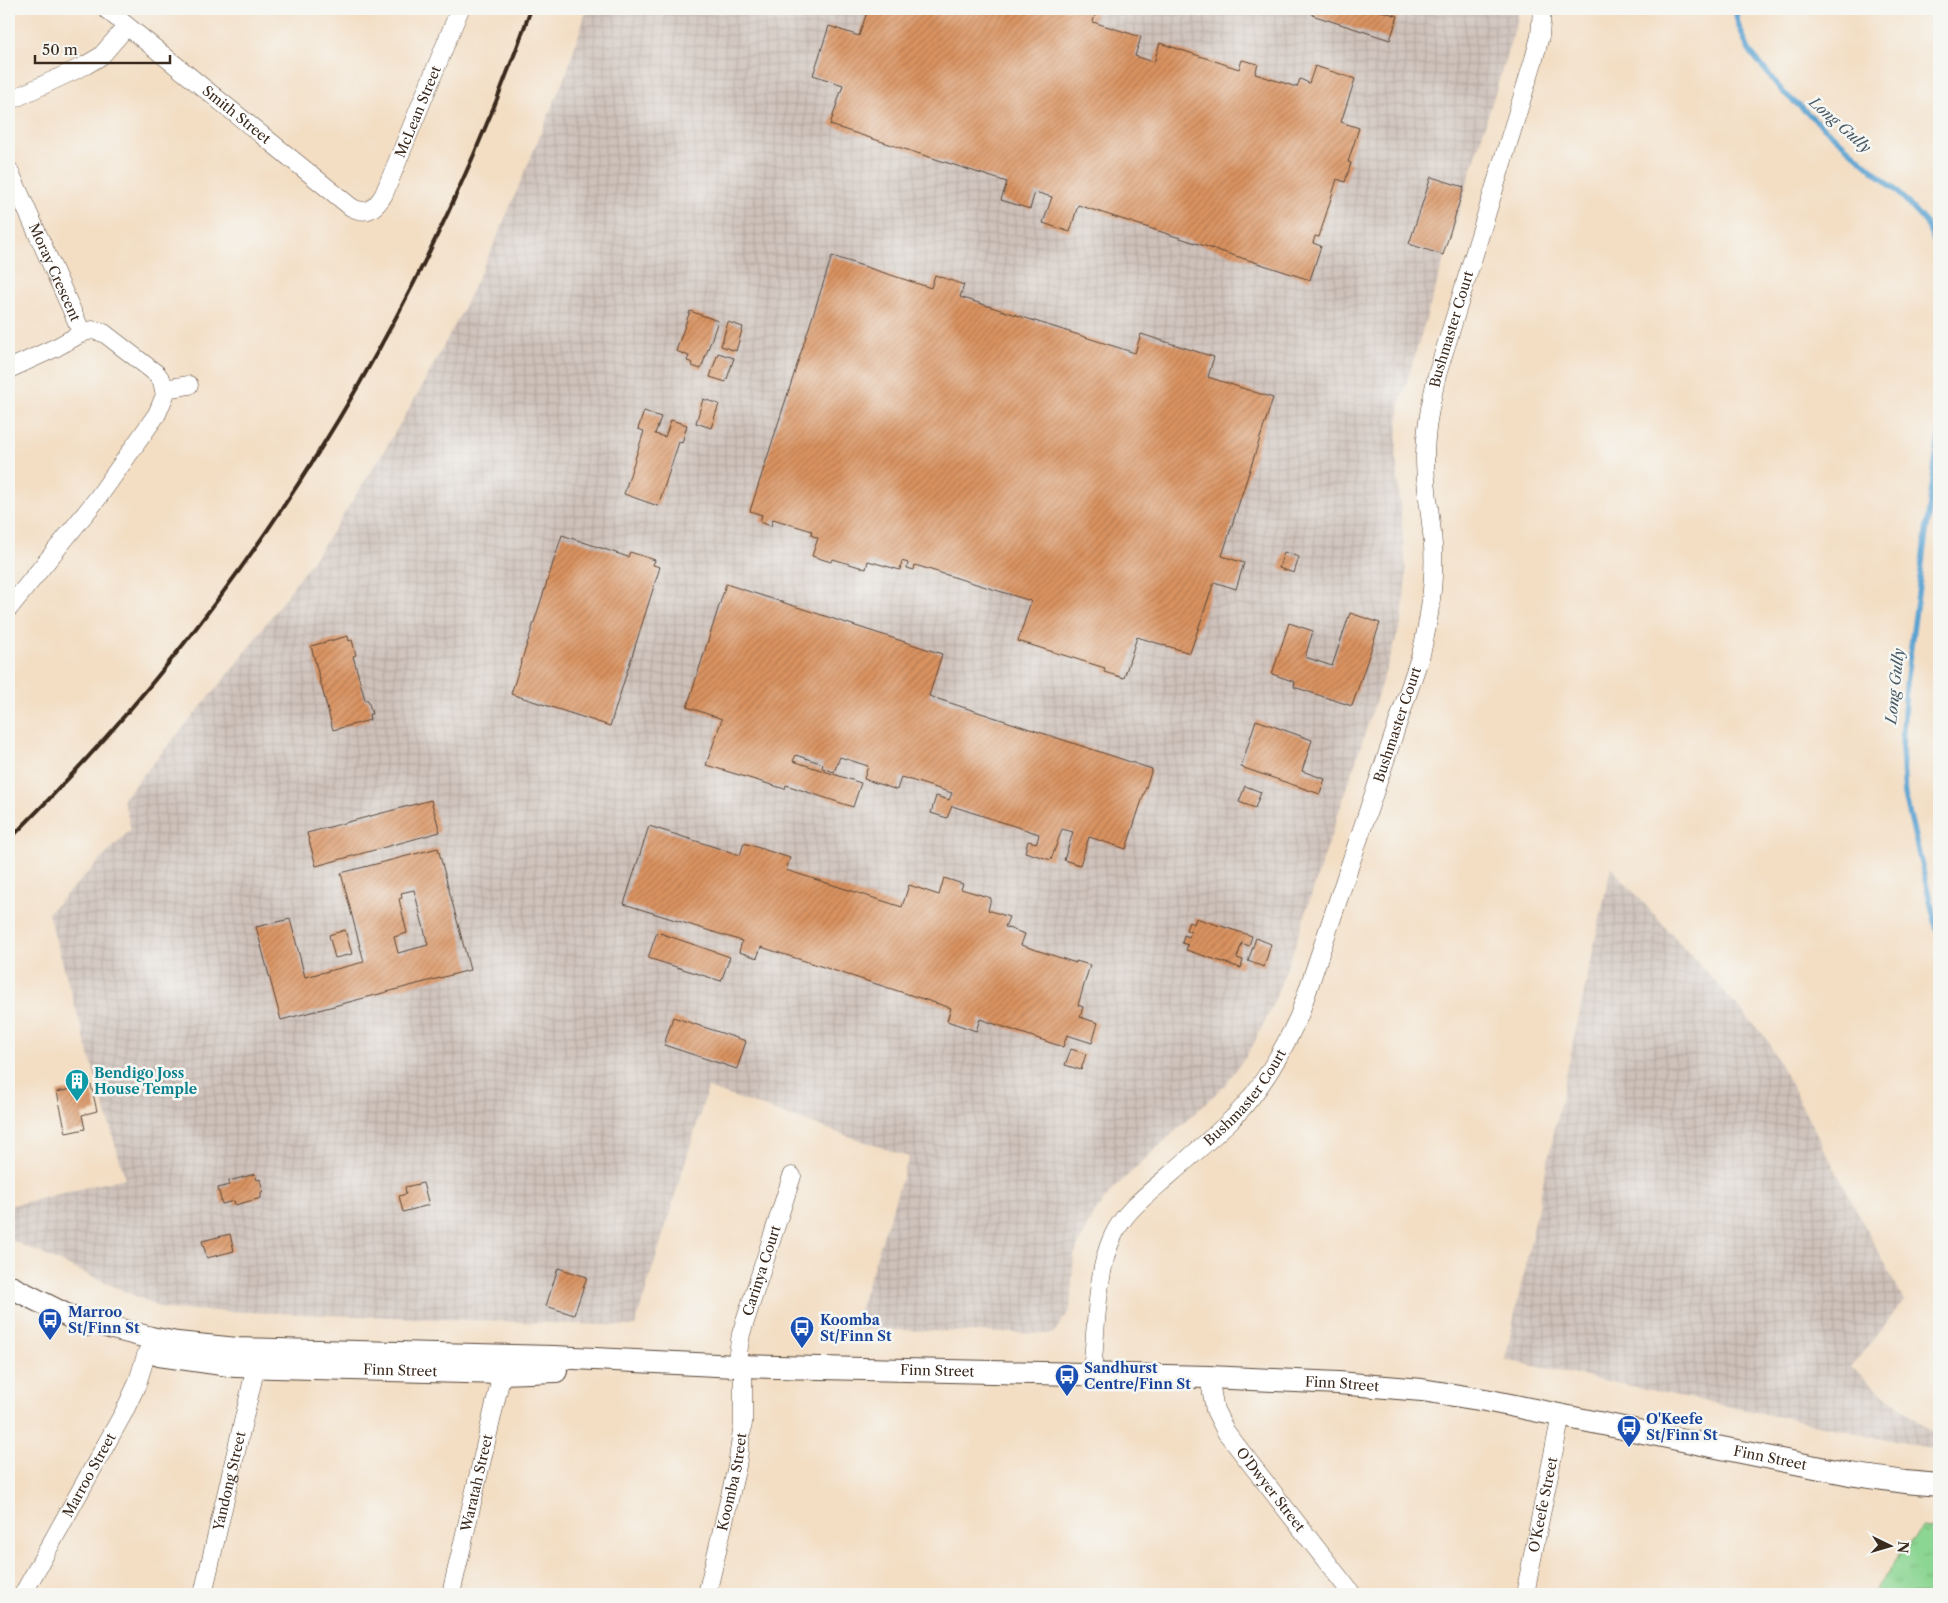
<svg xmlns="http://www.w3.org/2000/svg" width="1948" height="1603" font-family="'Libre Caslon Text',serif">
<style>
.industrial{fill:url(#industrial-grid)}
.grass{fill:url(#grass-tufts);stroke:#648058}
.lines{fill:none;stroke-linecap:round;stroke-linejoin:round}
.stream{stroke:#5aa3d1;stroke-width:5.5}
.building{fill:url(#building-hatch);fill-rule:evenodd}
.minor-casing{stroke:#574537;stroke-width:19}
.tertiary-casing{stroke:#574537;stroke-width:24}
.minor{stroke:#fff;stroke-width:18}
.tertiary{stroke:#fff;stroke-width:22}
.rail{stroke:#3b2a1e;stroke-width:4}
.labels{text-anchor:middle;stroke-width:5;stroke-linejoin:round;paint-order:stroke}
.street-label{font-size:14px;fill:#3b2a1e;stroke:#f6f6f2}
.culture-label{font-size:14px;font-weight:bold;fill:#0d838f;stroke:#f6f6f2;text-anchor:start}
.transit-label{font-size:14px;font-weight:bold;fill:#164399;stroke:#f6f6f2;text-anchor:start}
.water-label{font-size:15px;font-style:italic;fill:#475a66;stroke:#f6f6f2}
</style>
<defs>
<pattern id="industrial-grid" width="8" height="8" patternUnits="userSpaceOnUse" patternTransform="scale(1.25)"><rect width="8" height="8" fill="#cec1ba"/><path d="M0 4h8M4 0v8" fill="none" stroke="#b2a69f"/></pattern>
<pattern id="grass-tufts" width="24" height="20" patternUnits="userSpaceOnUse" patternTransform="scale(1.25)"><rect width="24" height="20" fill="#8cd693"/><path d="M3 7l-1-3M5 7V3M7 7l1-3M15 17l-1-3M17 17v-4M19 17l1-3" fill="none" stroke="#7ab87e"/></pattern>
<pattern id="building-hatch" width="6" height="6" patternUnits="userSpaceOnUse" patternTransform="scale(1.25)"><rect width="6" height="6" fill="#da9361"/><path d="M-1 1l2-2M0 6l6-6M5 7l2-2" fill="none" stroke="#b2784f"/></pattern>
</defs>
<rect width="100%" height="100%" fill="#f6f6f2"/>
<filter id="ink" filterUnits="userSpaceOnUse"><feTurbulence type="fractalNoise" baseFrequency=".02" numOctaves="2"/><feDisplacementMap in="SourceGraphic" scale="10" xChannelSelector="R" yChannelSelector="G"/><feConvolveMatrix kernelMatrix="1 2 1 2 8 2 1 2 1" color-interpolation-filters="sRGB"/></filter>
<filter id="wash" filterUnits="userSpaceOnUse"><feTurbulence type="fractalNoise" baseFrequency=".0096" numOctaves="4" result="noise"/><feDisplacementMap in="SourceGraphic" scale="20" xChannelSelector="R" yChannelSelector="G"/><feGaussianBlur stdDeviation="1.12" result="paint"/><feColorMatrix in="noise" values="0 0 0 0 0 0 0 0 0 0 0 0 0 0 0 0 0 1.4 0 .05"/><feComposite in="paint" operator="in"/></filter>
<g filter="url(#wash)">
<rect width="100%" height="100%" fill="#f3dec4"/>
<path class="industrial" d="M587,9H1518V18L1400,404L1396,454L1406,574L1402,621L1292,954L1271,1009L1252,1047L1226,1084L1113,1189L1092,1216L1074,1255L1070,1310L1053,1334L853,1329L909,1157L708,1088L635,1326L164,1309L9,1239V1206L125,1178L48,913L131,829L123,799L235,666L327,540L384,451L421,388L461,313L496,240L567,71Z
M1611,867L1767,1039L1904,1301L1851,1367L1939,1438V1450L1505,1360Z"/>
<path class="grass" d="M1922,1528L1939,1530V1594H1872L1912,1539Z"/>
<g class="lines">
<path class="stream" d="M1735,9L1738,24L1749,50L1783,92L1897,191L1926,223L1939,252
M1939,435L1906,684L1902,747L1905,795L1939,938"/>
</g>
<g id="blocks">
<path class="building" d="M868,9H1097L1093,22L1141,37L1135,56L1154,62L1160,43L1239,69L1242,60L1258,64L1255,74L1297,87L1300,79L1309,83L1315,66L1355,79L1341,122L1359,128L1348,162L1351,163L1345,182L1337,179L1319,237L1315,236L1313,243L1321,246L1310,280L1078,205L1070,232L1043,223L1052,197L1035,192L1030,209L1001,200L1007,182L830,125L843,85L813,75L829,26L859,36Z
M1314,9H1374L1398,16L1390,40L1312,15Z
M1431,177L1464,187L1443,255L1409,244Z
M832,256L931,288L935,275L964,285L960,297L1135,353L1141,334L1214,357L1208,377L1273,398L1222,556L1244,563L1236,589L1214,582L1190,653L1137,637L1124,678L1104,672L1105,668L1018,641L1031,601L915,565L914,570L907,568L908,563L902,561L900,570L868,561L866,569L833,559L831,562L812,556L818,538L811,535L812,531L773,519L771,526L760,522L762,515L750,511Z
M690,311L718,321L701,369L692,366L693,363L687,361L689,356L676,351Z
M728,322L743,327L736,351L721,346Z
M718,353L734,358L726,382L710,377Z
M703,399L719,404L711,428L696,423Z
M644,411L661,417L655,434L665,437L671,420L687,425L682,443L679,442L658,506L624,494L644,431L638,429Z
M562,535L628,557L630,552L655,560L653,565L660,567L610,726L511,694Z
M1284,552L1299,557L1294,573L1279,568Z
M726,584L942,654L929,696L1152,769L1126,849L1089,837L1080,865L1064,860L1073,832L1062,829L1051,860L1025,852L1028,841L1037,843L1039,834L952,806L947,818L931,813L936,796L949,800L952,793L901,777L897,790L864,779L868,766L840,757L834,772L822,768L823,764L796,755L793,761L861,783L853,807L786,785L785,789L706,765L722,719L687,707Z
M1350,613L1380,623L1352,706L1294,687L1295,682L1272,674L1289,623L1313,631L1305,657L1332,666Z
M348,636L349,641L352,640L356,655L353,656L365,700H368L372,714H369L370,720L333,730L311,646Z
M1256,720L1312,740L1302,771L1325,779L1320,794L1241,767Z
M1245,786L1261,792L1255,808L1239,802Z
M431,800L440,832L316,866L307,833Z
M649,826L740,855L744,843L790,858L786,870L902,907L909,885L939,895L944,878L963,884L961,889L991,898L988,910L1009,917L1005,927L1025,934L1021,945L1076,963V961L1090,965L1078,1005L1083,1007L1080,1017L1098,1023L1092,1043L1067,1035L1063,1047L980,1019L976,1031L947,1021L951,1008L761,947L757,958L739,952L742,941L624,904Z
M438,848L470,970L281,1020L256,927L290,919L305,977L364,962L341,873ZM414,890L428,945L398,953L394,937L407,933L399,899L402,898L401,893Z
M1196,918L1252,936L1249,946L1242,943L1237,958L1243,960L1241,968L1186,950L1188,945L1182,943L1184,935L1189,937L1191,932L1186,930L1189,922L1194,924Z
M345,930L352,954L335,958L329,935Z
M657,932L730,957L721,981L648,958Z
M1256,938L1271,944L1264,967L1248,961Z
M673,1017L746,1041L737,1069L664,1045Z
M1071,1049L1086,1054L1081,1070L1065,1065Z
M91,1085L97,1111L82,1115L85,1129L66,1133L57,1092Z
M255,1174L257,1180L260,1179L263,1191L261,1192V1198L235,1205L234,1201L222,1204L218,1188L229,1185V1181Z
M423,1183L429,1205L403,1212L399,1196L406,1194L405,1187Z
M230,1234L234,1251L207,1258L202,1241Z
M558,1268L587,1277L574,1315L546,1306Z"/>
</g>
</g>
<g filter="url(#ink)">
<use href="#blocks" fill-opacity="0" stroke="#574537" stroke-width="1"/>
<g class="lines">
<defs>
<g id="minor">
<path id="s1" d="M106,9L351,207C367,216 376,208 384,194L460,9"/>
<path d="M9,101L86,65L101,56L127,26"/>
<path id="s2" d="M9,170L82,333L92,330L104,333L157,374L162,381L165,395L157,414L97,499L9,608"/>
<path d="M9,369L57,347L82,333"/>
<path d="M164,389L189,385"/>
<path id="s3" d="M736,1366L741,1334L792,1176"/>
<path id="s4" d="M1092,1373C1096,1334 1096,1273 1112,1238C1123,1213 1145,1196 1165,1179C1188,1159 1211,1139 1233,1118C1262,1089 1282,1053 1299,1016L1421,654C1430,617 1435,582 1433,545C1431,515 1425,487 1425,458C1425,430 1431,402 1437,375L1534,59L1540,36L1542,9"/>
<path id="s5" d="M1209,1377L1215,1410L1226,1432L1352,1594"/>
<path id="s6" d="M23,1594L124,1412L137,1384L147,1352"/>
<path id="s7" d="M203,1594L256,1366"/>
<path id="s8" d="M451,1594L502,1373"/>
<path id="s9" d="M707,1594L737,1466L743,1423V1367"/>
<path id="s10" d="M1525,1594L1561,1415"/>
</g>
<g id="tertiary">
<path d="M9,1286L86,1325"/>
<path id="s11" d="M75,1318L151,1338L177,1343L237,1349L554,1357L736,1366L1209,1377L1338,1383L1422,1390L1485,1400L1850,1474L1905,1482L1939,1485"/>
<path id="s12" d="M159,1355L236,1366L502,1373L556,1371"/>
</g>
</defs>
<use href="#minor" class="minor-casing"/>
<use href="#tertiary" class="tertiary-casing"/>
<use href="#minor" class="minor"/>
<use href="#tertiary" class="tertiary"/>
<path class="rail" d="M9,840C247,603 419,325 531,9"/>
</g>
</g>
<defs>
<symbol id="building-pin" viewBox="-11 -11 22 30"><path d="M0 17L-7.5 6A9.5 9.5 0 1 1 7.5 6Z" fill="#0f9aa8" stroke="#f6f6f2"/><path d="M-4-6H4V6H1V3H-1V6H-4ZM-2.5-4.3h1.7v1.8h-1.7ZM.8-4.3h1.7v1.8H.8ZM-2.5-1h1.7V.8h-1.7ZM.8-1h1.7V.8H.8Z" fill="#fff"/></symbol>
<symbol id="bus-pin" viewBox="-11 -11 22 30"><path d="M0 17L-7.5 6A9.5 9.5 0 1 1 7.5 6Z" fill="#1a4fb4" stroke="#f6f6f2"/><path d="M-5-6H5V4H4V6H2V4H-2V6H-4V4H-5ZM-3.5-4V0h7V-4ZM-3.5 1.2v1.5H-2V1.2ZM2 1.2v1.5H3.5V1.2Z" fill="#fff"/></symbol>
</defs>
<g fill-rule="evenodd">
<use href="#building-pin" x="63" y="1067" width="28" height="38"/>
<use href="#bus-pin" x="36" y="1306" width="28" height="38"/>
<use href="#bus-pin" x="788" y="1314" width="28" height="38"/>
<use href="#bus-pin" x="1053" y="1362" width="28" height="38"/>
<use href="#bus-pin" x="1615" y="1413" width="28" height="38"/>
</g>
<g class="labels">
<g class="street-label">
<text dy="5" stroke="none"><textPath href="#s1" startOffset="445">McLean Street</textPath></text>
<text dy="5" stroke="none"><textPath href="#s1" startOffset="168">Smith Street</textPath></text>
<text dy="5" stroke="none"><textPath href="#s2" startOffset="112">Moray Crescent</textPath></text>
<text dy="5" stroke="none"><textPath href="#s4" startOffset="1142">Bushmaster Court</textPath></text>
<text dy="5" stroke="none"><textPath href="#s4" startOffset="738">Bushmaster Court</textPath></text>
<text dy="5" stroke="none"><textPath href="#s4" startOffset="332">Bushmaster Court</textPath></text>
<text dy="5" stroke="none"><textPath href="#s3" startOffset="99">Carinya Court</textPath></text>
<text dy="5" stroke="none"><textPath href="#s12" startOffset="242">Finn Street</textPath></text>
<text dy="5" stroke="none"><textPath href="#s11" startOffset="866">Finn Street</textPath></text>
<text dy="5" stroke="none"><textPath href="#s11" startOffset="1271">Finn Street</textPath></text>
<text dy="5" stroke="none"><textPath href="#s11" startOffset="1706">Finn Street</textPath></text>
<text dy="5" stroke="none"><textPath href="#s6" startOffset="136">Marroo Street</textPath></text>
<text dy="5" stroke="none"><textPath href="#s7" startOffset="116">Yandong Street</textPath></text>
<text dy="5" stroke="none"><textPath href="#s9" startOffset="115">Koomba Street</textPath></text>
<text dy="5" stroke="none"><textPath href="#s8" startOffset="114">Waratah Street</textPath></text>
<text dy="5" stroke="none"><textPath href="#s5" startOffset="131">O'Dwyer Street</textPath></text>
<text dy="5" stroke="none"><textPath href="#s10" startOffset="91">O'Keefe Street</textPath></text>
</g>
<g class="culture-label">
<text x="94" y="1078">Bendigo Joss<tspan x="94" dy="16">House Temple</tspan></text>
</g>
<g class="transit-label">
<text x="68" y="1317">Marroo<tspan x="68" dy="16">St/Finn St</tspan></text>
<text x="820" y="1325">Koomba<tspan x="820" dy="16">St/Finn St</tspan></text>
<text x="1084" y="1373">Sandhurst<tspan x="1084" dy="16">Centre/Finn St</tspan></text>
<text x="1646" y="1424">O'Keefe<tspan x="1646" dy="16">St/Finn St</tspan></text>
</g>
<g class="water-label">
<text transform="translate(1840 125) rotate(41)" y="5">Long Gully</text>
<text transform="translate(1895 686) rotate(-84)" y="5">Long Gully</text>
</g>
</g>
<rect width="1948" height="1603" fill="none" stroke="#f6f6f2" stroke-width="30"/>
<g transform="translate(1890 1546) rotate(95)" stroke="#f6f6f2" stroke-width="4" paint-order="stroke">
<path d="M0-4L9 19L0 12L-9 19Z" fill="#3b2a1e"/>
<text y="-8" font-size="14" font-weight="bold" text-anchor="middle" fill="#3b2a1e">N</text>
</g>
<path d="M35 55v8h135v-8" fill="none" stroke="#3b2a1e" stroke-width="2.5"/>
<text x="42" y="55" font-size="15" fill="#3b2a1e" stroke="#f6f6f2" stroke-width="4" paint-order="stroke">50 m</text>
</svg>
